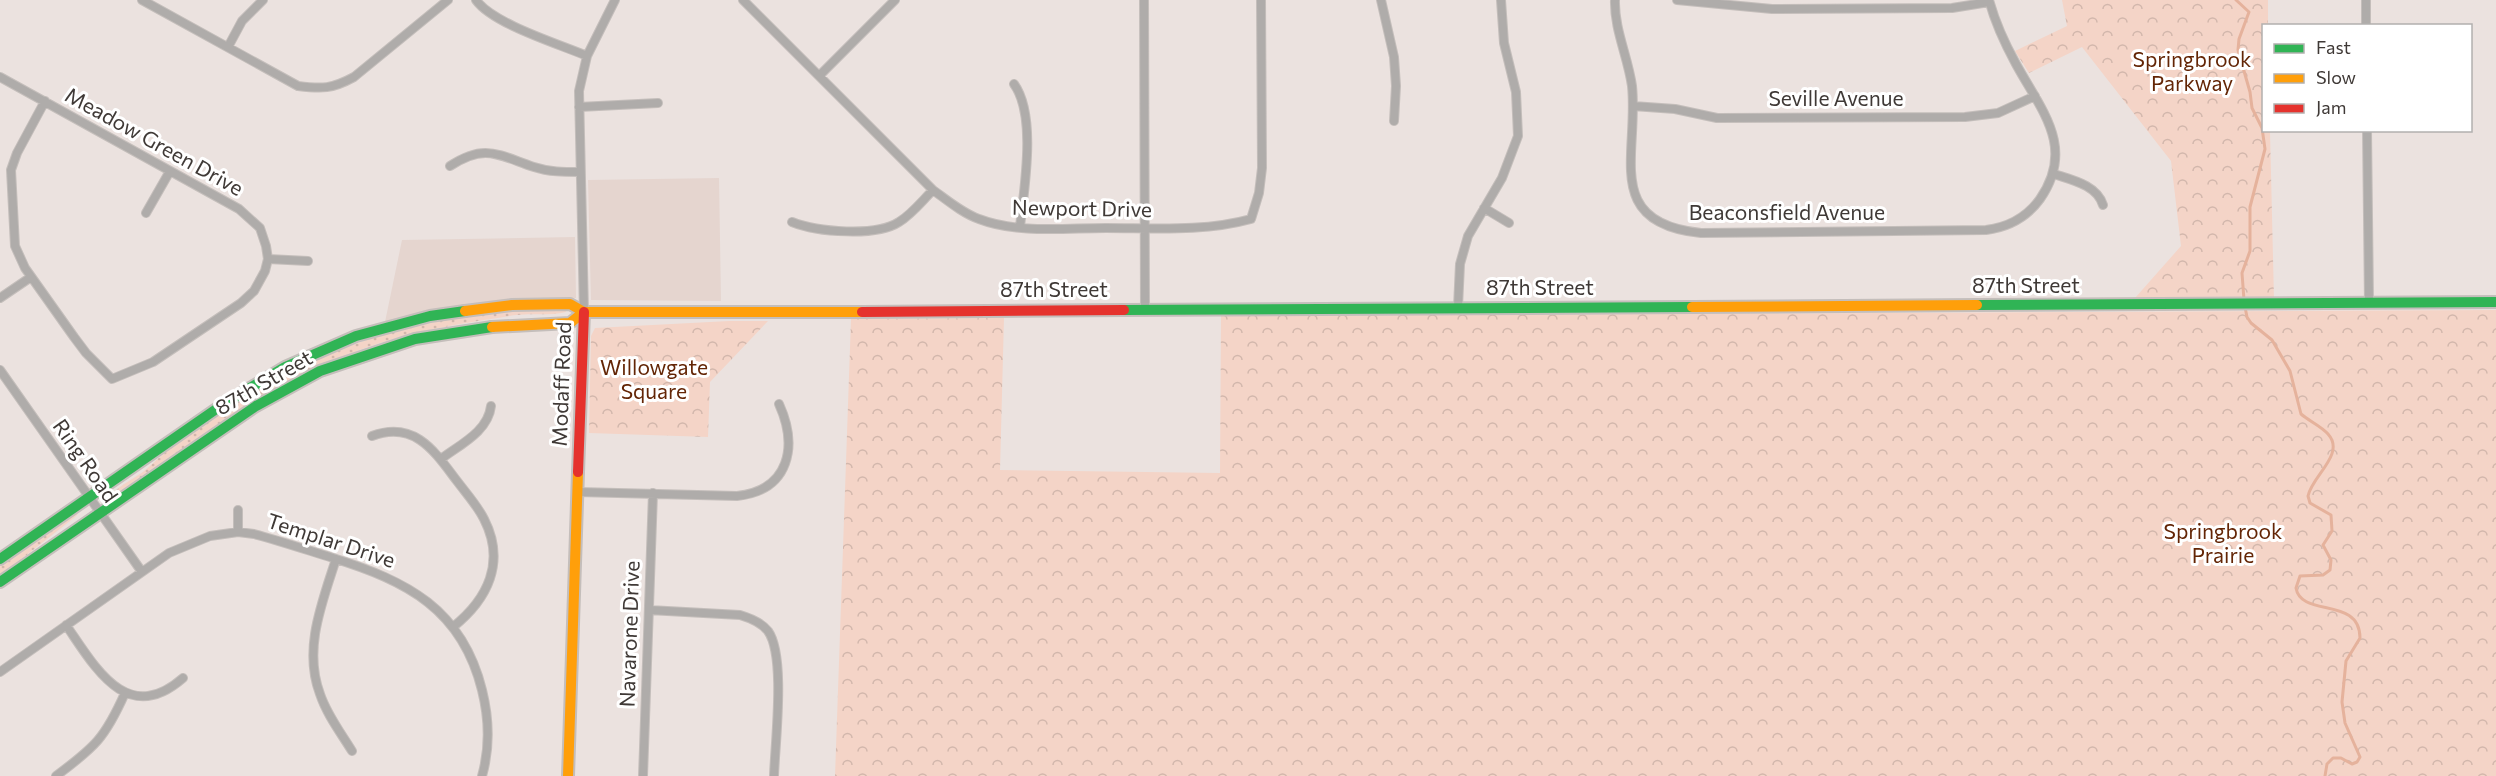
<svg xmlns="http://www.w3.org/2000/svg" width="2496" height="776" font-family="Commissioner,sans-serif">
<style>
.built{fill:#e5d5cf}
.grass{fill:url(#grass-dots)}
.park{fill:url(#park-crowns)}
.lines{fill:none;stroke-linecap:round;stroke-linejoin:round}
.stream{stroke:#e5b29c;stroke-width:3}
.street-casing{stroke:#c4bebb;stroke-width:10}
.fast-casing{stroke:#c4bebb;stroke-width:14}
.slow-casing{stroke:#c4bebb;stroke-width:14}
.jam-casing{stroke:#c4bebb;stroke-width:14}
.street{stroke:#afacaa;stroke-width:8}
.fast{stroke:#30b455;stroke-width:10}
.slow{stroke:#ff9f0a;stroke-width:10}
.jam{stroke:#e5322d;stroke-width:10}
.labels{text-anchor:middle;stroke-width:6;stroke-linejoin:round;paint-order:stroke}
.park-label{font-size:21px;fill:#632505;stroke:#fff}
.street-label{font-size:21px;fill:#3f3936;stroke:#fff}
</style>
<defs>
<pattern id="grass-dots" width="8" height="8" patternUnits="userSpaceOnUse" patternTransform="scale(1.5)"><rect width="8" height="8" fill="#f4d4c7"/><path d="M2 2h.1M6 6h.1" fill="none" stroke="#d2b7ac" stroke-width="1.8" stroke-linecap="round"/></pattern>
<pattern id="park-crowns" width="20" height="18" patternUnits="userSpaceOnUse" patternTransform="scale(1.5)"><rect width="20" height="18" fill="#f4d4c7"/><path d="M2 6a3 3 0 1 1 6 0M12 15a3 3 0 1 1 6 0" fill="none" stroke="#d2b7ac"/></pattern>
</defs>
<rect width="100%" height="100%" fill="#ebe2df"/>
<path class="built" d="M719,178L721,301L591,300L588,180Z
M575,237L576,298L485,302L385,322L402,240Z"/>
<path class="grass" d="M561,309L565,310L566,312C550,316 532,313 516,315C477,321 438,327 400,337C291,367 208,433 116,495L111,496C119,484 139,477 150,466C170,447 192,432 215,416C322,343 432,311 561,309Z
M75,513L78,514L75,517L0,576V565Z"/>
<path class="park" d="M2062,0H2268V25L2264,26V130L2270,131L2274,299L2135,298L2181,246L2171,161L2082,47L2029,73L2015,51L2067,26Z
M2496,310V776H835L851,319L1004,318L1000,470L1220,473L1221,316Z
M729,321H768L710,382L708,437L589,433L591,336L595,328Z"/>
<g class="lines">
<path class="stream" d="M2236,0L2249,12L2239,39L2238,50L2250,92L2252,108L2262,128L2265,149L2250,207V251L2242,273L2244,300
M2245,307L2247,317L2251,323L2272,340L2290,371L2301,414C2309,421 2321,426 2328,434C2346,454 2312,476 2308,496L2310,503L2331,515L2332,531L2323,545L2331,560L2330,570L2323,575L2300,576L2296,588C2301,618 2360,596 2360,638L2346,661L2342,702L2345,723L2360,757L2357,762L2352,764L2341,758H2333L2327,764L2325,776"/>
<defs>
<path id="street" d="M142,0L298,86C322,89 332,89 354,77L448,0
M476,0C493,24 559,44 587,56
M743,0L933,190C947,200 962,213 979,219C1018,234 1065,228 1106,228C1154,228 1204,232 1251,219L1259,193L1262,168L1261,0
M1144,0L1145,309
M1381,0L1394,57L1396,86L1394,121
M1615,0C1614,29 1628,57 1632,86C1639,154 1602,223 1701,233L1986,230C2009,227 2027,217 2040,199C2076,147 2041,110 2016,64C2005,44 1995,22 1989,0
M1677,0L1772,9L1952,8L1989,2
M2366,0V26
M228,47L242,21L263,0
M819,76L895,0
M0,77L239,209L260,228L266,246L268,259L265,271L254,291L241,303L153,362L112,379L86,353L74,337L25,268L15,246L11,170L17,153L45,101
M1014,84C1037,116 1024,189 1020,227
M1633,106L1675,109L1717,118L1965,117L1998,113L2035,96
M579,107L658,103
M2367,130L2369,303
M450,166C485,143 498,155 534,167C549,172 564,172 580,172
M2054,174C2072,180 2097,185 2103,205
M1484,208L1509,223
M146,213L170,171
M792,222C817,232 876,237 899,222C912,214 922,201 933,190
M268,259L308,261
M0,298L31,277
M1458,307L1460,264L1468,236L1502,178L1518,136L1516,92L1504,43L1501,0
M584,312L579,91L587,56L615,0
M0,370L142,572
M372,436C415,420 435,452 457,481C466,493 477,505 484,519C506,562 488,599 453,627
M441,459C459,445 488,432 491,406
M578,492L737,496C790,490 798,446 779,404
M238,510V532
M336,559C322,603 303,649 320,694C327,715 341,733 352,751
M649,610L740,615C750,618 761,622 768,631C786,656 775,743 774,776
M66,625C95,667 127,727 183,678
M0,672L169,553L210,536L238,532L254,534C281,541 307,550 333,558C407,581 462,609 482,690C489,718 490,748 482,776
M56,776C95,747 105,738 125,693
M643,776L653,493"/>
<path id="fast" d="M1977,305L2496,302
M1124,310L1692,307
M0,559L225,403L285,367L356,336L430,316L465,311
M0,582L256,406L320,371L415,339L492,327"/>
<path id="slow" d="M1692,307L1977,305
M465,311L512,305L570,304L584,312H862
M492,327L570,323L584,312
M568,776L578,472"/>
<path id="jam" d="M862,312L1124,310
M578,472L584,312"/>
</defs>
<use href="#street" class="street-casing"/>
<use href="#fast" class="fast-casing"/>
<use href="#slow" class="slow-casing"/>
<use href="#jam" class="jam-casing"/>
<use href="#street" class="street"/>
<use href="#fast" class="fast"/>
<use href="#slow" class="slow"/>
<use href="#jam" class="jam"/>
</g>
<g class="labels">
<g class="park-label">
<text x="2192" y="67">Springbrook<tspan x="2192" dy="24">Parkway</tspan></text>
<text x="654" y="375">Willowgate<tspan x="654" dy="24">Square</tspan></text>
<text x="2223" y="539">Springbrook<tspan x="2223" dy="24">Prairie</tspan></text>
</g>
<g class="street-label">
<text x="1836" y="106">Seville Avenue</text>
<text transform="translate(154 142) rotate(29)" y="7">Meadow Green Drive</text>
<text transform="translate(1082 209) rotate(1)" y="7">Newport Drive</text>
<text x="1787" y="220">Beaconsfield Avenue</text>
<text x="2026" y="293">87th Street</text>
<text x="1540" y="295">87th Street</text>
<text x="1054" y="297">87th Street</text>
<text transform="translate(264 383) rotate(-30)" y="7">87th Street</text>
<text transform="translate(562 384) rotate(-88)" y="7">Modaff Road</text>
<text transform="translate(85 461) rotate(55)" y="7">Ring Road</text>
<text transform="translate(331 541) rotate(18)" y="7">Templar Drive</text>
<text transform="translate(630 634) rotate(-88)" y="7">Navarone Drive</text>
</g>
</g>
<rect x="2262" y="24" width="210" height="108" fill="#ffffff" stroke="#b2b0af" stroke-width="1.5"/>
<rect x="2274" y="44" width="30" height="9" fill="#30b455" stroke="#b2b0af" stroke-width="1.5"/>
<text x="2316" y="54" font-size="18" fill="#3f3936">Fast</text>
<rect x="2274" y="74" width="30" height="9" fill="#ff9f0a" stroke="#b2b0af" stroke-width="1.5"/>
<text x="2316" y="84" font-size="18" fill="#3f3936">Slow</text>
<rect x="2274" y="104" width="30" height="9" fill="#e5322d" stroke="#b2b0af" stroke-width="1.5"/>
<text x="2316" y="114" font-size="18" fill="#3f3936">Jam</text>
</svg>
